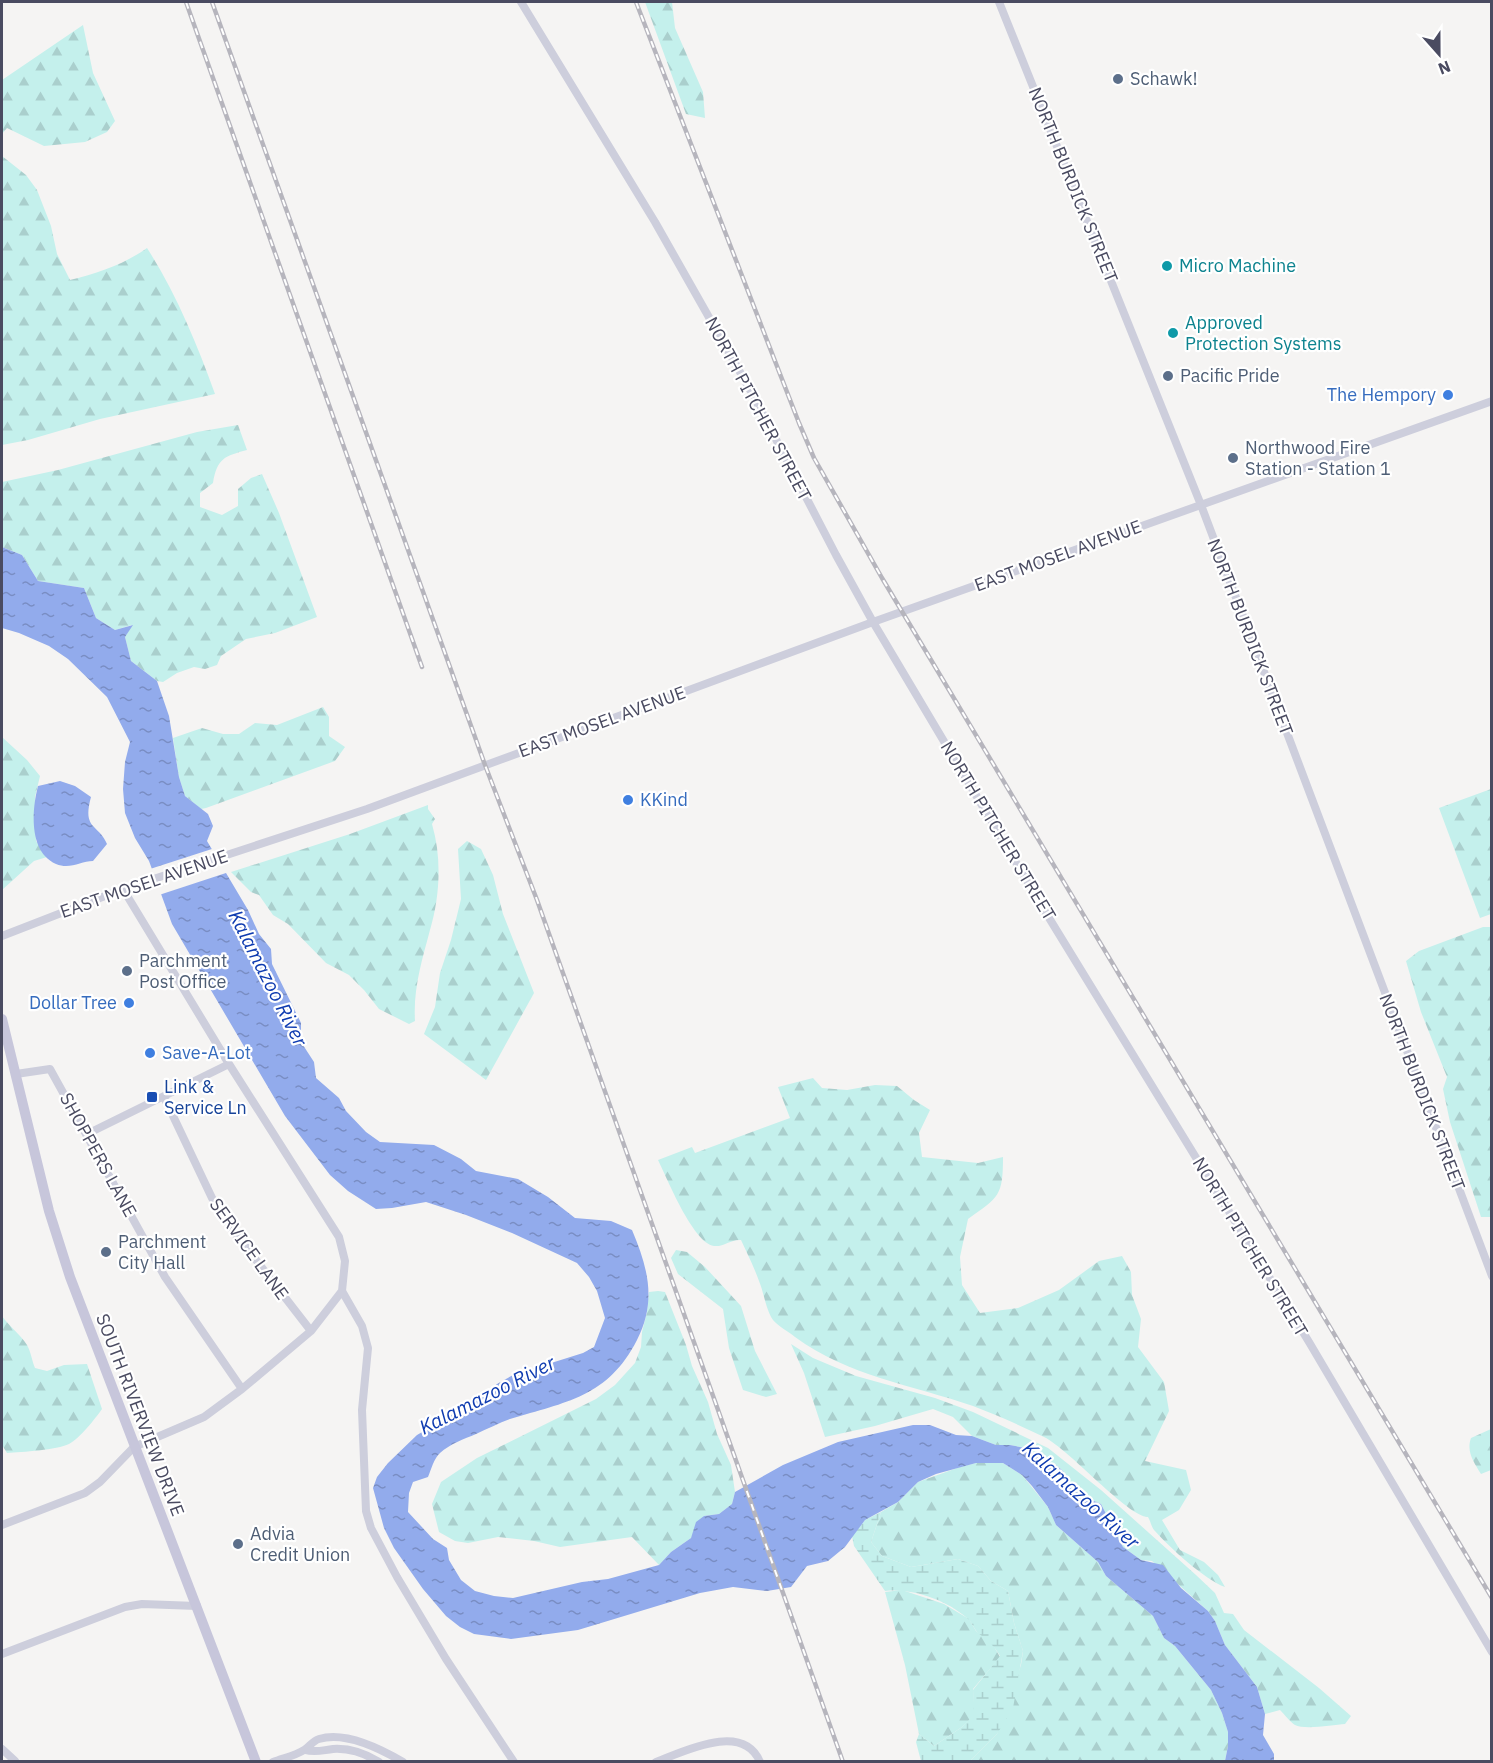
<svg xmlns="http://www.w3.org/2000/svg" width="1493" height="1763" font-family="'IBM Plex Sans',sans-serif">
<style>
.forest{fill:url(#forest-firs)}
.wetland{fill:url(#wetland-marsh)}
.water{fill:url(#water-ripples)}
.pier{fill:#f5f4f3}
.lines{fill:none;stroke-linecap:round;stroke-linejoin:round}
.street{stroke:#cdcedc;stroke-width:8}
.secondary{stroke:#c7c6db;stroke-width:10}
.rail-casing{stroke:#b6b5bd;stroke-width:4.5}
.rail{stroke:#fff;stroke-width:2;stroke-dasharray:7;stroke-linecap:butt}
.service-dot{fill:#5c6f8a;stroke:#fff;stroke-width:2}
.culture-dot{fill:#0f9aa8;stroke:#fff;stroke-width:2}
.shop-dot{fill:#3f7fe0;stroke:#fff;stroke-width:2}
.transit-dot{fill:#1a4fb4;stroke:#fff;stroke-width:2}
.labels{text-anchor:middle;stroke-width:4.5;stroke-linejoin:round;paint-order:stroke}
.service-label{font-size:18px;fill:#4e5e75;stroke:#fff;text-anchor:start}
.street-label{font-size:18px;fill:#4a4b61;stroke:#fff}
.culture-label{font-size:18px;fill:#0d838f;stroke:#fff;text-anchor:start}
.shop-label{font-size:18px;fill:#366cbe;stroke:#fff;text-anchor:end}
.transit-label{font-size:18px;fill:#164399;stroke:#fff;text-anchor:start}
.water-label{font-size:20px;font-style:italic;fill:#0e3bb0;stroke:#fff}
</style>
<defs>
<pattern id="forest-firs" width="22" height="20" patternUnits="userSpaceOnUse" patternTransform="scale(1.5)"><rect width="22" height="20" fill="#c4f0ec"/><path d="M5 1l3.5 6h-7zM16 11l3.5 6h-7z" fill="#aacfcd"/></pattern>
<pattern id="wetland-marsh" width="20" height="14" patternUnits="userSpaceOnUse" patternTransform="scale(1.5)"><rect width="20" height="14" fill="#c4f0ec"/><path d="M1 5h8M5 5V1M11 12h8M15 12V8" fill="none" stroke="#aacfcd"/></pattern>
<pattern id="water-ripples" width="26" height="14" patternUnits="userSpaceOnUse" patternTransform="scale(1.5)"><rect width="26" height="14" fill="#92abec"/><path d="M2 4q2-2 4 0t4 0M15 11q2-2 4 0t4 0" fill="none" stroke="#798dc3"/></pattern>
</defs>
<rect width="100%" height="100%" fill="#f5f4f3"/>
<path class="forest" d="M645,2H672L675,28L703,92L705,118L686,114Z
M83,25L93,73L115,121L107,132L85,142L44,146L7,128L2,134V80Z
M2,156L26,175L37,190L51,226L57,254L70,280C98,273 123,265 147,248C176,293 197,344 215,394L100,419L28,440L2,445Z
M238,425L247,450C225,456 217,458 213,483L200,493V507L222,515L238,506V489L251,478L262,474L279,513L317,617L275,633L246,639L221,656L217,665L205,669L194,667L177,673L163,682L157,681L131,661L125,637L132,625L115,630L96,618L84,588L38,581L22,555L2,547V482L58,470L197,432Z
M323,707L329,717V736L345,747L335,761L206,808L201,809L185,796L179,777L173,738L202,728L223,734H239L255,723L277,725Z
M2,737L27,760L40,776L35,797L36,841L47,857L34,861L2,890Z
M1491,789V914L1480,918L1439,808Z
M428,805V809L435,819L432,824C442,858 440,896 430,930C422,960 413,989 415,1021L409,1024L379,1009L364,990L349,975L326,963L288,924L273,915L259,895L251,892L231,872L350,834Z
M467,841L481,849L493,875L503,914L534,993L486,1080L424,1034L435,1007L440,973L451,940L461,899L458,849Z
M1483,927H1492V1217H1481L1450,1122L1443,1089L1447,1077L1421,1012L1406,961L1419,951Z
M813,1078L822,1088L847,1090L875,1085L897,1086L914,1100L930,1110L919,1133L922,1157L978,1163L1003,1157C1003,1196 999,1197 968,1219L960,1257L962,1285L980,1313L1018,1308L1059,1290L1099,1261L1122,1256L1131,1272L1132,1295L1141,1319L1138,1347L1164,1382L1169,1411L1145,1461L1186,1470L1191,1490L1179,1510L1162,1520L1180,1550L1204,1562L1218,1575L1225,1587C1205,1580 1169,1547 1154,1530C1151,1526 1151,1522 1148,1517C1128,1517 1070,1450 1044,1437C1021,1426 997,1415 973,1406C912,1385 848,1376 795,1337C789,1332 778,1326 773,1320C766,1310 764,1293 759,1281C754,1267 747,1253 741,1240C731,1239 724,1247 714,1246C693,1243 667,1178 658,1160L692,1147L695,1153L790,1118L778,1087Z
M676,1250L687,1252L705,1267L741,1306L755,1351L777,1394L766,1397L743,1390L729,1348L723,1309L678,1274L671,1258Z
M658,1291L665,1292L686,1345L692,1366L708,1402L717,1434L731,1465L735,1492L732,1504L719,1514L704,1516L691,1538L671,1552L659,1565L632,1537L560,1547L534,1541L498,1537L468,1543L455,1541L439,1532L432,1504L441,1482L477,1458L596,1399L615,1385L635,1363L641,1347L642,1332L647,1312L649,1292Z
M2,1316C9,1326 20,1334 27,1345C31,1352 32,1361 35,1368L47,1371L64,1365L87,1364L102,1409C95,1419 80,1438 69,1444C57,1450 22,1452 7,1453L2,1445Z
M791,1344L813,1358L856,1376L935,1398L973,1412L1048,1448L1101,1490L1196,1575L1215,1593L1224,1613L1233,1614L1244,1630L1319,1688L1351,1716L1345,1724C1334,1725 1304,1730 1295,1725C1290,1722 1285,1715 1280,1710L1265,1714L1257,1687L1225,1645L1215,1621L1208,1611L1152,1561L1141,1560L1123,1547L1101,1504L1079,1495L1069,1486L1063,1471L1056,1465L1041,1460L1025,1448L1010,1445H996L972,1436L953,1417L933,1409L875,1426L825,1437L804,1373Z
M1491,1429V1470L1481,1474C1474,1462 1466,1452 1471,1438Z
M991,1462L1003,1463L1022,1475L1048,1507L1056,1525L1098,1562L1106,1576L1153,1616L1164,1638L1175,1646L1211,1690L1222,1713L1228,1732V1746L1225,1761H970L997,1734L1021,1665L1023,1651L1014,1623L1008,1591L991,1581L978,1566L958,1559L911,1567L882,1556L871,1542L881,1512L898,1502L918,1482L960,1467L976,1463Z
M902,1590L944,1604L969,1619L976,1631L992,1643L1000,1657L973,1689L975,1715L962,1727L934,1746L919,1734L905,1665L885,1592Z"/>
<path class="wetland" d="M881,1512L871,1542L882,1556L911,1567L958,1559L978,1566L991,1581L1008,1591L1014,1623L1023,1651L1013,1708L997,1734L970,1761H921L916,1742L919,1734L934,1746L962,1727L974,1715L973,1690L1000,1656C994,1645 988,1641 978,1633C974,1629 972,1622 967,1618C946,1600 913,1588 885,1591L854,1546L852,1536L865,1520Z"/>
<path class="water" d="M2,547L22,555L38,581L84,588L96,618L115,630L133,625L125,637L131,661L157,681L169,716L179,777L185,796L208,814L213,826L207,841L248,910L259,934L271,949L272,964L301,1023V1042L314,1062L316,1078L339,1098L346,1111L366,1132L380,1142L434,1145L461,1159L476,1171L518,1179L548,1197L575,1218L611,1221L632,1230C648,1268 657,1301 637,1340C608,1397 566,1402 510,1419C499,1423 487,1429 476,1434C464,1439 450,1444 440,1453C434,1458 431,1470 428,1477L413,1482L409,1493L408,1512L433,1539L447,1548L449,1560L461,1580L475,1591L494,1596L513,1598L582,1582L608,1579L659,1565L671,1552L691,1538L696,1522L704,1516L719,1514L732,1504L735,1492L783,1465L838,1442L913,1425H930L956,1435L972,1436L996,1445H1010L1025,1448L1041,1460L1056,1465L1063,1471L1069,1486L1080,1495L1101,1504L1123,1547L1141,1560L1163,1565L1181,1588L1208,1611L1215,1621L1225,1645L1257,1687L1265,1714L1263,1735L1274,1754V1761H1225L1228,1746V1732L1222,1713L1211,1690L1175,1646L1164,1638L1153,1616L1106,1576L1098,1562L1056,1525L1048,1507L1032,1486L1022,1475L1003,1463H976L936,1474L918,1482L898,1502L865,1520L845,1547L828,1561L807,1566L791,1587L767,1591L733,1587L700,1593L578,1630L511,1639L474,1634L460,1627L446,1616L423,1589L394,1548L384,1528L373,1488L377,1477L388,1463L417,1435L484,1396L497,1384L513,1375L583,1353L594,1347L605,1318L597,1291L589,1277L577,1263L512,1233L466,1215L426,1202L392,1208L376,1209L348,1191L330,1175L285,1116L172,924L149,861L135,838L125,813L123,789L125,762L130,742L107,697L68,659L49,646L19,633L2,628Z
M60,781L75,786L91,797C82,830 98,823 107,844L93,861C81,861 70,870 56,864C28,852 32,809 38,786Z"/>
<path class="pier" d="M215,848L229,872L159,895L150,869Z"/>
<g class="lines">
<path class="street" d="M521,2L655,222L753,395L836,555L873,622L1046,913L1309,1342L1492,1652
M999,2L1201,505L1492,1276
M2,936L123,889L367,809L873,622L1492,401
M16,1074L50,1069L165,1277L242,1389
M164,1097L212,1198L232,1229L311,1331
M87,1134L229,1064
M342,1291L362,1326L368,1348L362,1410L366,1511L371,1528L397,1577L446,1659L514,1762
M2,1525L85,1493L100,1482L134,1447L204,1417L242,1389L311,1331L342,1291L345,1261L339,1237L229,1064L123,889
M2,1654L125,1607L142,1604L197,1606
M2,1749L15,1761
M305,1750C316,1753 323,1750 333,1749C349,1748 366,1754 379,1762
M273,1762C283,1758 295,1756 304,1750C310,1747 312,1741 319,1739C345,1731 381,1749 403,1762
M656,1762C683,1752 743,1721 760,1762"/>
<path class="secondary" d="M2,1019L49,1211L70,1277L256,1762"/>
<defs>
<path id="rail" d="M186,2L422,667
M212,2L485,765L537,900L843,1762
M636,2L799,423L814,458L882,578L1492,1598"/>
</defs>
<use href="#rail" class="rail-casing"/>
<use href="#rail" class="rail"/>
</g>
<g class="service-dot">
<circle cx="1118" cy="79" r="6"/>
<circle cx="1168" cy="376" r="6"/>
<circle cx="1233" cy="458" r="6"/>
<circle cx="127" cy="971" r="6"/>
<circle cx="106" cy="1252" r="6"/>
<circle cx="238" cy="1544" r="6"/>
</g>
<g class="culture-dot">
<circle cx="1167" cy="266" r="6"/>
<circle cx="1173" cy="333" r="6"/>
</g>
<g class="shop-dot">
<circle cx="1448" cy="395" r="6"/>
<circle cx="628" cy="800" r="6"/>
<circle cx="129" cy="1003" r="6"/>
<circle cx="150" cy="1053" r="6"/>
</g>
<rect class="transit-dot" x="146" y="1091" width="12" height="12" rx="3"/>
<g class="labels">
<g class="service-label">
<text x="1130" y="85">Schawk!</text>
<text x="1180" y="382">Pacific Pride</text>
<text x="1245" y="454">Northwood Fire<tspan x="1245" dy="21">Station - Station 1</tspan></text>
<text x="139" y="967">Parchment<tspan x="139" dy="21">Post Office</tspan></text>
<text x="118" y="1248">Parchment<tspan x="118" dy="21">City Hall</tspan></text>
<text x="250" y="1540">Advia<tspan x="250" dy="21">Credit Union</tspan></text>
</g>
<g class="street-label">
<text transform="translate(1073 185) rotate(68)" y="6">NORTH BURDICK STREET</text>
<text transform="translate(758 409) rotate(62)" y="6">NORTH PITCHER STREET</text>
<text transform="translate(1058 556) rotate(-20)" y="6">EAST MOSEL AVENUE</text>
<text transform="translate(1250 637) rotate(69)" y="6">NORTH BURDICK STREET</text>
<text transform="translate(602 722) rotate(-20)" y="6">EAST MOSEL AVENUE</text>
<text transform="translate(998 831) rotate(59)" y="6">NORTH PITCHER STREET</text>
<text transform="translate(144 884) rotate(-19)" y="6">EAST MOSEL AVENUE</text>
<text transform="translate(1422 1092) rotate(69)" y="6">NORTH BURDICK STREET</text>
<text transform="translate(98 1155) rotate(61)" y="6">SHOPPERS LANE</text>
<text transform="translate(1250 1247) rotate(59)" y="6">NORTH PITCHER STREET</text>
<text transform="translate(249 1249) rotate(54)" y="6">SERVICE LANE</text>
<text transform="translate(140 1415) rotate(69)" y="6">SOUTH RIVERVIEW DRIVE</text>
</g>
<g class="culture-label">
<text x="1179" y="272">Micro Machine</text>
<text x="1185" y="329">Approved<tspan x="1185" dy="21">Protection Systems</tspan></text>
</g>
<g class="shop-label">
<text x="1436" y="401">The Hempory</text>
<text x="640" y="806" text-anchor="start">KKind</text>
<text x="117" y="1009">Dollar Tree</text>
<text x="162" y="1059" text-anchor="start">Save-A-Lot</text>
</g>
<g class="transit-label">
<text x="164" y="1093">Link &amp;<tspan x="164" dy="21">Service Ln</tspan></text>
</g>
<g class="water-label">
<text transform="translate(268 978) rotate(63)" y="7">Kalamazoo River</text>
<text transform="translate(487 1395) rotate(-27)" y="7">Kalamazoo River</text>
<text transform="translate(1081 1495) rotate(42)" y="7">Kalamazoo River</text>
</g>
</g>
<rect width="1493" height="1763" fill="none" stroke="#4a4b61" stroke-width="6"/>
<g transform="translate(1439 54) rotate(159)" stroke="#ffffff" stroke-width="4.5" paint-order="stroke">
<path d="M0-4.5L10 22L0 15L-10 22Z" fill="#4a4b61"/>
<text y="-9" font-size="16" font-weight="bold" text-anchor="middle" fill="#4a4b61">N</text>
</g>
</svg>
